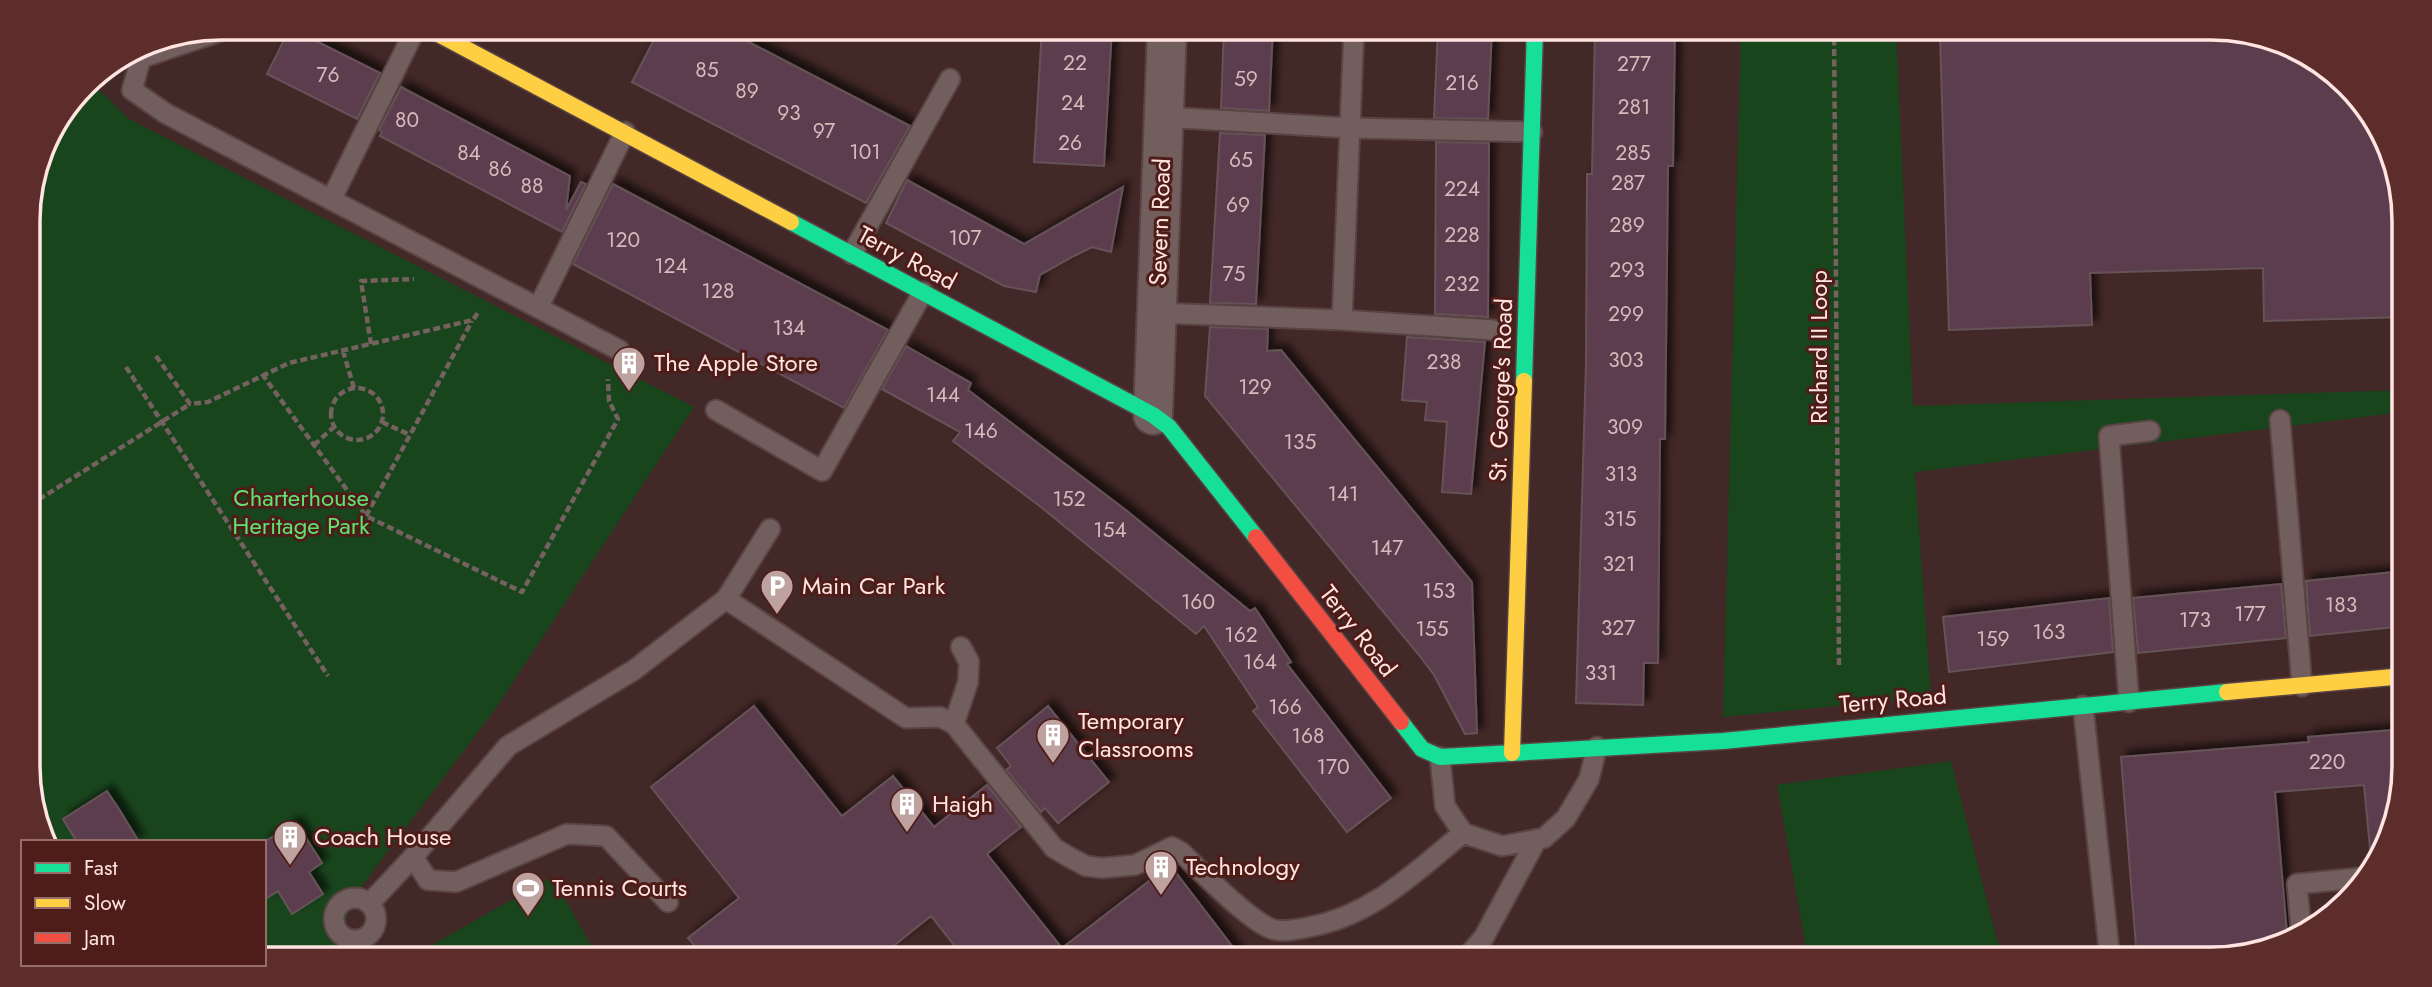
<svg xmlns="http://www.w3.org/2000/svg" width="2432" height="987" font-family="Jost,sans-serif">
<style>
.green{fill:#19451d}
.building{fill:#5b3e4e;stroke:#665358;stroke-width:2;filter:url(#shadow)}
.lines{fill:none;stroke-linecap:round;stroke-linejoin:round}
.lane-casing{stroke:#5a4443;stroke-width:23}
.street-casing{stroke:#5a4443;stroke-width:42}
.fast-casing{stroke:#5a4443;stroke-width:19}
.slow-casing{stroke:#5a4443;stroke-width:19}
.jam-casing{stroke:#5a4443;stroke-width:19}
.path{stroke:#75615f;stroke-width:4.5;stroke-dasharray:7 3.5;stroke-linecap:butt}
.lane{stroke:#725e5c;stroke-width:19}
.street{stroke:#725e5c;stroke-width:38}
.fast{stroke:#16e098;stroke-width:16}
.slow{stroke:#ffcf43;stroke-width:16}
.jam{stroke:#f24e42;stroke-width:16}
.labels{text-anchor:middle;stroke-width:6;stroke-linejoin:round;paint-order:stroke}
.number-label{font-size:21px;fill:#d6babc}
.street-label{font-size:24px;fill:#ffe4e1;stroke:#4e1d1a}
.poi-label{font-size:24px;fill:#ffe4e1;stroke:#4e1d1a;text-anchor:start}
.park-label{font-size:24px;fill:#60e271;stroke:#4e1d1a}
.rim{fill:none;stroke:#ffe4e1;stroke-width:3.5}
</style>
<defs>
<filter id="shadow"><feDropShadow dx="6" dy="-6" stdDeviation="3.5" flood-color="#0009"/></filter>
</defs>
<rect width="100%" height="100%" fill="#422826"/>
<path class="green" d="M1741,28H1896L1913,406L2403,390V412L1915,472L1931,697L1723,717Z
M90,81L129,119L694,407L496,708L352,899L336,959H264V842H51L32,803L28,208L48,136Z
M1951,761L2002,959H1808L1777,785Z
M552,877L599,959H407Z"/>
<path class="building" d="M290,28L380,73L357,119L267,74Z
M660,28H722L910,126L866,203L632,82Z
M1042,28H1112L1104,166L1034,162Z
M1224,28H1273L1269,111L1221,108Z
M1438,28H1492L1488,119L1434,118Z
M1595,28H1675L1673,166H1668L1665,439H1660L1658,663H1644L1643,705L1576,703L1586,363L1587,174H1592Z
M2092,28H2210L2273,38L2364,103L2402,196L2403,317L2264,321L2263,268L2090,273L2092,325L1949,330L1940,36L2092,31Z
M401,87L570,176L566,210L581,182L586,184L562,232L380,136L382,132L379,130Z
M1220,133L1265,135L1256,304L1210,303Z
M1436,142L1489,143L1488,317L1435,314Z
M907,180L1024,244L1123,187L1111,252L1092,247L1074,256L1040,275L1036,292L1004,286L886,223Z
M613,184L888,330L844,408L573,264Z
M1210,327L1268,329L1267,351L1281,350L1472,582L1477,733L1465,734L1434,675L1419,655L1205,396Z
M1407,337L1485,342L1471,494L1442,492L1447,422L1425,420L1427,402L1402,400Z
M906,346L971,383L968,390L1127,511L1250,611L1255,608L1291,662L1287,664L1391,798L1347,832L1253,711L1258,707L1204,626L1196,634L1041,507L953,441L960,432L882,389Z
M2403,571L2404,626L2310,636L2306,581Z
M2281,584L2286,638L2138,653L2133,598Z
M2109,598L2113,652L1949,672L1943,617Z
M754,706L842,816L893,776L934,827L987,785L1021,827L987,854L1062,948L1170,865L1242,959H965L931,916L877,959H705L688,938L739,898L651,787Z
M1048,706L1109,782L1058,823L1045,808L1041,812L1006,770L1011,766L997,748Z
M2404,729V766L2394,828L2371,859L2364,785L2275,792L2287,934L2223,959H2137L2121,757L2309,742L2308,737Z
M107,791L119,809L139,842H77L63,819Z
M296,822L322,863L309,872L323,894L292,914L278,891L264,900V842Z"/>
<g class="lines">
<defs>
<path id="lane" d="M230,28L141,58L132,90L165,113L619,350
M1164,117L1350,128L1532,132
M331,200L416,28
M852,254L950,79
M538,308L625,132
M1157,313L1342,320L1354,28
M1342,320L1493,330
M716,410L822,471L923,292
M2280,420L2302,686
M726,599L770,529
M2129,702L2109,436L2150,431
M2083,706L2110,959
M954,724L968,682L969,662L961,647
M1440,757L1445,806L1463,833L1502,846L1544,838L1566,818L1589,779L1597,747
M413,857L428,880L456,882L567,834L606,836L668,902
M334 919a21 21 0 1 1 42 0a21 21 0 1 1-42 0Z
M370,903L413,857L508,746L634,670L726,599L906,718L940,717L954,724L1054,848L1069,857L1086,866L1102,868L1135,865L1172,847L1181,852C1201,871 1249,921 1272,929C1283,933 1298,929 1309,927C1372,916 1415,872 1463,833
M2301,929L2297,884L2358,878
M1465,959L1484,937L1537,839"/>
<path id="street" d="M1153,415L1167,28"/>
<path id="fast" d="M791,222L1153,415L1169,427L1256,537
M1524,381L1535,28
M1401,722L1422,749L1440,757L1723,741L2227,692"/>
<path id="slow" d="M427,28L791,222
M2227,692L2404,676
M1512,753L1524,381"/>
<path id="jam" d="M1256,537L1401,722"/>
</defs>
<use href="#lane" class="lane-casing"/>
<use href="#street" class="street-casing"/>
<use href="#fast" class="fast-casing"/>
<use href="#slow" class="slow-casing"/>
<use href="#jam" class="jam-casing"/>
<path class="path" d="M1834,28L1839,666
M371,344L361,281L414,279
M343,351L354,388
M156,356L190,404L208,402L289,363L473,320L479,311
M126,367L328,676
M262,374L366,516L522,592L618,419L609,401L608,379
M331 414a26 26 0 1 1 52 0a26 26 0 1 1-52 0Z
M382,422L410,435
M314,445L335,426
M30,505L190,404
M366,516L472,321"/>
<use href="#lane" class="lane"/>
<use href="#street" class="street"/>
<use href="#fast" class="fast"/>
<use href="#slow" class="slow"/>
<use href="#jam" class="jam"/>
</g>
<defs>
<symbol id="building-pin" viewBox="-11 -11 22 30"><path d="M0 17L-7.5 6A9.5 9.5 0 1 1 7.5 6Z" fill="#bda2a0" stroke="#4e1d1a"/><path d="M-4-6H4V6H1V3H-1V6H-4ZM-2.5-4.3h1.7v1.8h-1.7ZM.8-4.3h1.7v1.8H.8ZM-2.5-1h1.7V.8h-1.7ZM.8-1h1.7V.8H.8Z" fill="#fff"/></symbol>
<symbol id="parking-pin" viewBox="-11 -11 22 30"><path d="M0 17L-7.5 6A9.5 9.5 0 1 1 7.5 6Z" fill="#bda2a0" stroke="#4e1d1a"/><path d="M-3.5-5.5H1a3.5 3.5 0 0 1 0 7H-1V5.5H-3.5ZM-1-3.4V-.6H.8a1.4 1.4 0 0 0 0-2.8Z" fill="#fff"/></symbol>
<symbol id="stadium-pin" viewBox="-11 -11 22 30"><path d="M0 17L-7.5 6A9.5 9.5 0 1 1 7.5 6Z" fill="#bda2a0" stroke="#4e1d1a"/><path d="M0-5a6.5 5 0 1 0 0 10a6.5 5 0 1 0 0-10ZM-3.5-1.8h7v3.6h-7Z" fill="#fff"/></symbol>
</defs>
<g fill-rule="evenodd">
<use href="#building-pin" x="610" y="344" width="38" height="52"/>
<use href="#parking-pin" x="758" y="567" width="38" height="52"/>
<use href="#building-pin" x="1034" y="716" width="38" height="52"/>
<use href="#building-pin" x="888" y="785" width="38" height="52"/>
<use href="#building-pin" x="271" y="818" width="38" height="52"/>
<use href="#building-pin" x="1142" y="848" width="38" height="52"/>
<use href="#stadium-pin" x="509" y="869" width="38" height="52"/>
</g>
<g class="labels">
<g class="number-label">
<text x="1075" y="70">22</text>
<text x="1634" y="71">277</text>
<text x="707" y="77">85</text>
<text x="328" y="82">76</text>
<text x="1246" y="86">59</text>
<text x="1462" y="90">216</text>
<text x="747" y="98">89</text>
<text x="1073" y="110">24</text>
<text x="1634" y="114">281</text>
<text x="789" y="120">93</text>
<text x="407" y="127">80</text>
<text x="824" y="138">97</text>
<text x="1070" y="150">26</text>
<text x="865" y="159">101</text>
<text x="469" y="160">84</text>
<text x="1633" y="160">285</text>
<text x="1241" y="167">65</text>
<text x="500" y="176">86</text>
<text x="1628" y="190">287</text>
<text x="532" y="193">88</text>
<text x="1462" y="196">224</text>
<text x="1238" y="212">69</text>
<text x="1627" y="232">289</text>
<text x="1462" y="242">228</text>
<text x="965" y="245">107</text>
<text x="623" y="247">120</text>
<text x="671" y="273">124</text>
<text x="1627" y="277">293</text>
<text x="1234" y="281">75</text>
<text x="1462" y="291">232</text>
<text x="718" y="298">128</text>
<text x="1626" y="321">299</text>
<text x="789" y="335">134</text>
<text x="1626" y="367">303</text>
<text x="1444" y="369">238</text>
<text x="1255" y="394">129</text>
<text x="943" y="402">144</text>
<text x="1625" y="434">309</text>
<text x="981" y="438">146</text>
<text x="1300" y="449">135</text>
<text x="1621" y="481">313</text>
<text x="1343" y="501">141</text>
<text x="1069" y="506">152</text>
<text x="1620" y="526">315</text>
<text x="1110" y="537">154</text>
<text x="1387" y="555">147</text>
<text x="1619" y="571">321</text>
<text x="1439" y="598">153</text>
<text x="1198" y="609">160</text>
<text x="2341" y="612">183</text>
<text x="2250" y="621">177</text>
<text x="2195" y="627">173</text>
<text x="1618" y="635">327</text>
<text x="1432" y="636">155</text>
<text x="2049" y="639">163</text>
<text x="1241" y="642">162</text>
<text x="1993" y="646">159</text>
<text x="1260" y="669">164</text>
<text x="1601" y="680">331</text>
<text x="1285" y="714">166</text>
<text x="1308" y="743">168</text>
<text x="2327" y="769">220</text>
<text x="1333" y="774">170</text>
</g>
<g class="street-label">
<text transform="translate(1160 222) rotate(-88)" y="8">Severn Road</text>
<text transform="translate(907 258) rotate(28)" y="8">Terry Road</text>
<text transform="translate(1819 347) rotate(-90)" y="8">Richard II Loop</text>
<text transform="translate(1501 390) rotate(-88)" y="8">St. George's Road</text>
<text transform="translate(1358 631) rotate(52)" y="8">Terry Road</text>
<text transform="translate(1893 700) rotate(-5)" y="8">Terry Road</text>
</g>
<g class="poi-label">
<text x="654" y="371">The Apple Store</text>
<text x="802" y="594">Main Car Park</text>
<text x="1078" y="729">Temporary<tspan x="1078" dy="28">Classrooms</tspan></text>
<text x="932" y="812">Haigh</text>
<text x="314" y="845">Coach House</text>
<text x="1186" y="875">Technology</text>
<text x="552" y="896">Tennis Courts</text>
</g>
<g class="park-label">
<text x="301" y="506">Charterhouse<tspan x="301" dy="28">Heritage Park</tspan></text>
</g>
</g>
<path d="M0 0H2432V987H0ZM221 40H2211A181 181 0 0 1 2392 221V766A181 181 0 0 1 2211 947H221A181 181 0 0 1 40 766V221A181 181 0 0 1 221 40Z" fill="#5c2d2a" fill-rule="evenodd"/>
<path class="rim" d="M221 40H2211A181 181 0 0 1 2392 221V766A181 181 0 0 1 2211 947H221A181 181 0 0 1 40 766V221A181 181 0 0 1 221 40Z"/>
<rect x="21" y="840" width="245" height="126" fill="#4e1d1a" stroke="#956d6a" stroke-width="2"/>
<rect x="35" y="863" width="35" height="10" fill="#16e098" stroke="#956d6a" stroke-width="2"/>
<text x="84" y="875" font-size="21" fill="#ffe4e1">Fast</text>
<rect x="35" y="898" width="35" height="10" fill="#ffcf43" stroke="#956d6a" stroke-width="2"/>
<text x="84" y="910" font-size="21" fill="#ffe4e1">Slow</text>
<rect x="35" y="933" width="35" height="10" fill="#f24e42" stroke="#956d6a" stroke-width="2"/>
<text x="84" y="945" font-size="21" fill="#ffe4e1">Jam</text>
</svg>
